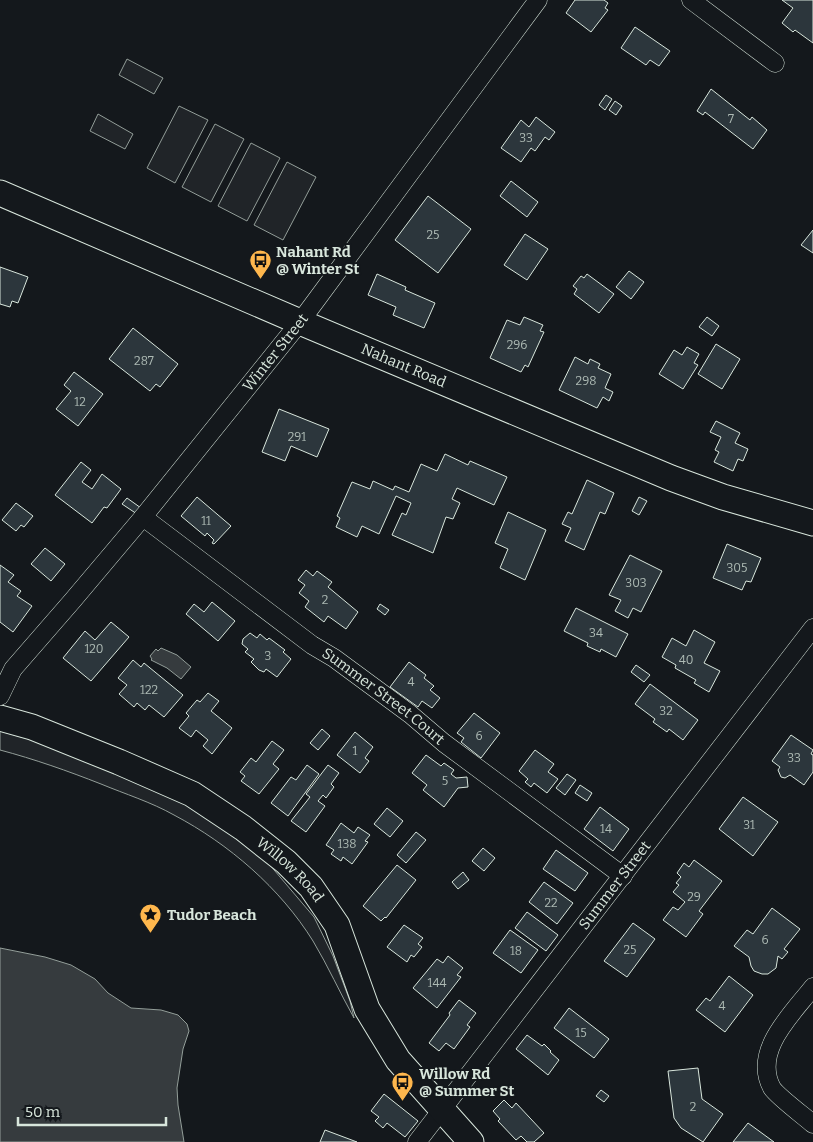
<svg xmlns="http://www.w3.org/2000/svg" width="813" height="1142" font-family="Bitter,serif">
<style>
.green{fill:#202428;stroke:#939e99}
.water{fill:#363b3e;stroke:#939e99}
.building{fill:#2c363c;stroke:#d8e6dc}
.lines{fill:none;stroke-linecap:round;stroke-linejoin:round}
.minor-casing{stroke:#d8e6dc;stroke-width:19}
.secondary-casing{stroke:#d8e6dc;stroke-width:27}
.minor{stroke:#14181c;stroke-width:18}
.secondary{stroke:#14181c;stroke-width:25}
.labels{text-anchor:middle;stroke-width:4;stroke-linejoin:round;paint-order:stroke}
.number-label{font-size:12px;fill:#adbab4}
.poi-label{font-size:15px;font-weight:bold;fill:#d8e6dc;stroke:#14181c;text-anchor:start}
.street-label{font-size:15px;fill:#d8e6dc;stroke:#14181c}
</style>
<rect width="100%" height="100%" fill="#14181c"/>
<path class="green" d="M127,59L163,78L154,94L119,75Z
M179,106L208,120L175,183L147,168Z
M98,114L133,134L125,149L90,131Z
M215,124L244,139L211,202L182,187Z
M251,143L280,158L247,221L218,206Z
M287,162L316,177L283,240L254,225Z
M0,731L39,742L164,791L222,828L269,864L314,917L333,956L350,1001L354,1018C340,993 328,966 313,941C280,888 229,844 174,815C151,802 125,794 101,784C68,771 34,759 0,750Z"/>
<path class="water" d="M161,648L177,655L191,667L181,679L167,668L151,660L152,659L150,656L156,649L158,651Z
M0,948L45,957L71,965L95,979L108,993L131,1008L161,1010L178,1015L187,1024L189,1031L183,1049L177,1088L178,1105L184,1142H0Z"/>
<path class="building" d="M575,0H604L608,3L605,8L608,10L591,32L566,13Z
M782,0H813V43L795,30L793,32L782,23L793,8Z
M635,27L670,51L659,66L650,60L646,65L621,48Z
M711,89L750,120L752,117L767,130L753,149L705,112L703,115L697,111Z
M606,95L612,99L605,110L599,105Z
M615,101L622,106L616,115L609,110Z
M536,117L555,132L549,140L545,137L535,151L531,148L521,162L501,148L521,120L529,127Z
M511,181L538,202L527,217L500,196Z
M428,196L471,229L438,273L395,240Z
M813,230V253L801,245Z
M525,234L548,249L527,280L504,265Z
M0,267L28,277L18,303L12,301L10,307L0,304Z
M629,271L644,282L631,299L616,287Z
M377,274L406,287L405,290L435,303L424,328L393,315L396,307L368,295Z
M587,274L614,294L599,313L574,294L577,289L573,286L581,276L584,278Z
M524,317L543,325L540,331L544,332L528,367L525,365L521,372L490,358L507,320L520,325Z
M707,317L719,326L712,336L699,327Z
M133,328L178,364L160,387L156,384L150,391L109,359Z
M716,344L740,359L722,389L698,374Z
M687,347L699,354L694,363L698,365L683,389L659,374L674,350L682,355Z
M575,357L588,364L590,359L600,364L598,368L611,374L605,388L613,392L609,401L603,397L597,408L559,390Z
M74,372L103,394L78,426L56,409L71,391L64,385Z
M279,409L329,429L317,457L291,446L285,461L262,452Z
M716,421L740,433L735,443L748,449L743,461L738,459L733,471L714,462L719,452L715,450L721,437L710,432Z
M445,454L468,465L470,461L507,477L494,505L457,488L452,499L460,503L453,519L446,517L433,553L392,535L402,513L406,515L411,503L396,496L379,534L362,526L357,537L336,527L340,518L337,516L352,482L370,489L373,481L393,490L395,486L409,492L421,464L437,471Z
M81,462L91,470L82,482L92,489L102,474L121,489L107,508L104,507L92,523L55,495Z
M587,480L614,493L605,514L600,512L584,550L565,541L571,528L562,524L568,512L572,514Z
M197,497L231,526L214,544L212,543L214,540L207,533L205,536L181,516Z
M639,497L647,501L639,515L632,511Z
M127,498L141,508L137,514L122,504Z
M16,503L33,516L24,527L21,525L16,531L2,520Z
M508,512L546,530L525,580L500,568L508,549L495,543Z
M727,544L761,558L751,582L746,581L742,590L713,578Z
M45,548L65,564L51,581L31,564Z
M630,555L662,571L641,612L633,608L628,618L615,611L621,600L609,595Z
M0,565L14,575L8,582L21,591L17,596L32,606L13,632L0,622Z
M306,570L313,576L317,571L332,582L328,587L358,612L346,629L328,616L324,622L305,607L309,601L299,593L305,585L298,580Z
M212,602L235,621L218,641L186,614L194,604L204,612Z
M380,604L389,610L385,615L377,609Z
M576,608L628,634L616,657L601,649L600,652L587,646L588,643L564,631Z
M111,622L129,637L91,681L63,658L85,631L95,640Z
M694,630L715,642L704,663L720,671L709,692L694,683L696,680L675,668L676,665L662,657L672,638L686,646Z
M250,633L257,638L260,634L267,640L269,638L285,650L283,652L291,659L277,677L266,669L264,672L259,670L251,662L254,659L245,652L248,649L242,644L243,639Z
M133,660L141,667L144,663L183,695L164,717L149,705L145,710L137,703L134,707L119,694L127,685L118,678Z
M409,662L426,675L424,678L434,686L430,690L440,698L432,708L422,701L418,707L390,687Z
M636,665L650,675L644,682L631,672Z
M650,684L698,720L683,740L669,729L667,732L653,722L655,719L635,704Z
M208,693L219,701L211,711L232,728L212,754L203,746L208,740L196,730L191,737L179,728L189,716L186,713L197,700L200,702Z
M474,713L500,733L481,758L461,742L464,738L457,733Z
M322,729L330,736L318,750L310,743Z
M355,732L373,747L365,758L369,761L360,773L337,755Z
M791,735L813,750L811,754L813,755V772L804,785L790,775L785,778L781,777L778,770L780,767L772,761Z
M272,741L284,750L273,764L279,769L259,794L241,781L245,776L240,772L251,758L256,762Z
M535,750L554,764L548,772L558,779L547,793L534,783L531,787L525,782L528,779L519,771Z
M426,755L441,766L444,763L454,770L451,774L456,778L467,777L468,787L458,788L444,807L423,790L427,785L412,773Z
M307,765L319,774L288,816L271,803L291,777L296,780Z
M328,765L339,773L331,784L334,787L326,798L323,795L318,801L325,806L306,832L291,821L310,797L306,794Z
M567,774L576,780L565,795L556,788Z
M580,785L592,793L587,801L575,793Z
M743,797L778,822L753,856L719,829Z
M600,807L629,829L613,851L584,829Z
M387,808L403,821L390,837L374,824Z
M341,823L354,833L358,827L370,835L365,841L368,842L352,864L343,857L341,861L331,854L334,850L326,845Z
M416,832L426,840L406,863L397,855Z
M483,848L495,858L484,871L472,861Z
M556,850L588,873L575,891L543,869Z
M694,860L722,881L699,911L703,914L686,937L663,920L673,907L678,910L685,902L673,892L679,885L676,883L681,877L677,873L684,863L689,867Z
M397,865L416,880L386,918L385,917L381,921L363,906Z
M463,872L469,880L458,889L452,882Z
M544,882L573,903L557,924L529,902Z
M772,908L800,929L784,949L788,952L782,959L778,956L776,968L768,974H762L754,971L751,966L749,957L734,946L747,930L753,934Z
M527,912L558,935L546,951L515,928Z
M633,923L655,939L627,977L604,961Z
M404,925L423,938L418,944L422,947L414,957L411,955L407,962L387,947Z
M510,930L538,950L521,973L493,953Z
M448,956L463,968L457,975L461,977L437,1008L413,988L437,959L443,963Z
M729,976L753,995L725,1032L696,1010L706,998L710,1001Z
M459,1000L476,1013L467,1025L470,1027L454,1049L446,1043L439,1051L429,1043L450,1015L449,1013Z
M569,1008L609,1039L594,1058L554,1028Z
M527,1035L542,1046L544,1044L551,1051L550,1052L559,1060L548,1075L516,1049Z
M698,1068L702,1099L723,1114L703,1142L681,1128L674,1118L668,1071Z
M601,1090L609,1096L604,1102L596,1096Z
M384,1094L418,1121L405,1137L387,1123L383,1128L375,1121L379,1117L371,1111Z
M504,1100L512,1108L516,1103L544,1133L534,1142H527L521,1136L516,1140L498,1121L500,1119L493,1111Z
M748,1123L774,1142H733Z
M325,1130L357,1142H320Z"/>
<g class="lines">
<defs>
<g id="minor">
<path d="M691,0L775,63"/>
<path id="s1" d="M143,517L312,645L334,658L410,714L444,743L623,876"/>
<path id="s2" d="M0,696L13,669L73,600L143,517L300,322L538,0"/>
<path d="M813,987C792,1014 752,1051 772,1088C777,1096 805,1117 813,1124"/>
<path id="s3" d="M417,1142L813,628"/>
</g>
<g id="secondary">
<path id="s4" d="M0,193L300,322L671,478L723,497L813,523"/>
<path id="s5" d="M0,718L32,727L119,762L192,794L243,828L286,862L311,887L337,925L367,1009L398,1060L471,1142"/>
</g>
</defs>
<use href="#minor" class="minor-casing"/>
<use href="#secondary" class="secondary-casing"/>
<use href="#minor" class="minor"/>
<use href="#secondary" class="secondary"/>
</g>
<defs>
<symbol id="bus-pin" viewBox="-11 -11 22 30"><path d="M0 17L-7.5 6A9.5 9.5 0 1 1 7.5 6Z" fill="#ffb74d" stroke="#14181c"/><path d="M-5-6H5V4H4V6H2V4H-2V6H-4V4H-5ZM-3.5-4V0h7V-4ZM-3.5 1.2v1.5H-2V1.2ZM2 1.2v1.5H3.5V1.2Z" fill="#111"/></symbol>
<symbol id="sight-pin" viewBox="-11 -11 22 30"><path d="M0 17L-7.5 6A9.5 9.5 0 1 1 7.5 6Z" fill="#ffb74d" stroke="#14181c"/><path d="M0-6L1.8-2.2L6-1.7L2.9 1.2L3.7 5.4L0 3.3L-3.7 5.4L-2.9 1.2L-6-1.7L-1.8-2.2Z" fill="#111"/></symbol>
</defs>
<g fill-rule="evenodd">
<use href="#bus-pin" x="248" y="248" width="25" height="34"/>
<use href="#sight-pin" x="138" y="902" width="25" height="34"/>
<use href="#bus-pin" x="390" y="1070" width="25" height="34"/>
</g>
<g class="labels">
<g class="number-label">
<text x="731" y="123">7</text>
<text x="526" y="142">33</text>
<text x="433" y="239">25</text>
<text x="517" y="349">296</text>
<text x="144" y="365">287</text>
<text x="586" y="385">298</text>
<text x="80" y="406">12</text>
<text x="297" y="441">291</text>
<text x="206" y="525">11</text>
<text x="737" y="572">305</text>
<text x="636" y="587">303</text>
<text x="325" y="604">2</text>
<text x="596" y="637">34</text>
<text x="94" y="653">120</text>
<text x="268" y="660">3</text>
<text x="686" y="664">40</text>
<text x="411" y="686">4</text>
<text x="149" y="694">122</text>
<text x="666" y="715">32</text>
<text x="479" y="740">6</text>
<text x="355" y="755">1</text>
<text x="794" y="762">33</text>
<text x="445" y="785">5</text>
<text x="749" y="829">31</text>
<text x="606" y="833">14</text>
<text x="347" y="848">138</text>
<text x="694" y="901">29</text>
<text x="551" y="907">22</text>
<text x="765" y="944">6</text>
<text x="630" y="954">25</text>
<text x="516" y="955">18</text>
<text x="437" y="987">144</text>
<text x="722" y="1010">4</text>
<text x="581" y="1037">15</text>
<text x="693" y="1111">2</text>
</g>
<g class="poi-label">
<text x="276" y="257">Nahant Rd<tspan x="276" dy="17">@ Winter St</tspan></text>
<text x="167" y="920">Tudor Beach</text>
<text x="419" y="1079">Willow Rd<tspan x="419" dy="17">@ Summer St</tspan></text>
</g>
<g class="street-label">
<text dy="5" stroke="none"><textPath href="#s2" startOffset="441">Winter Street</textPath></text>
<text dy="5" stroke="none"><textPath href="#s4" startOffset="439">Nahant Road</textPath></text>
<text dy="5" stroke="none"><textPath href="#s1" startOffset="300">Summer Street Court</textPath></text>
<text dy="5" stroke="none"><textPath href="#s5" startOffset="331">Willow Road</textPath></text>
<text dy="5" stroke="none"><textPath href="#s3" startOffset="324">Summer Street</textPath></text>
</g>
</g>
<path d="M18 1117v8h148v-8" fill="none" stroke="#d8e6dc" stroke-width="2.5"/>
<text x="25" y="1117" font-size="15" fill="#d8e6dc" stroke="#14181c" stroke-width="4" paint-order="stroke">50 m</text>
</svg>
